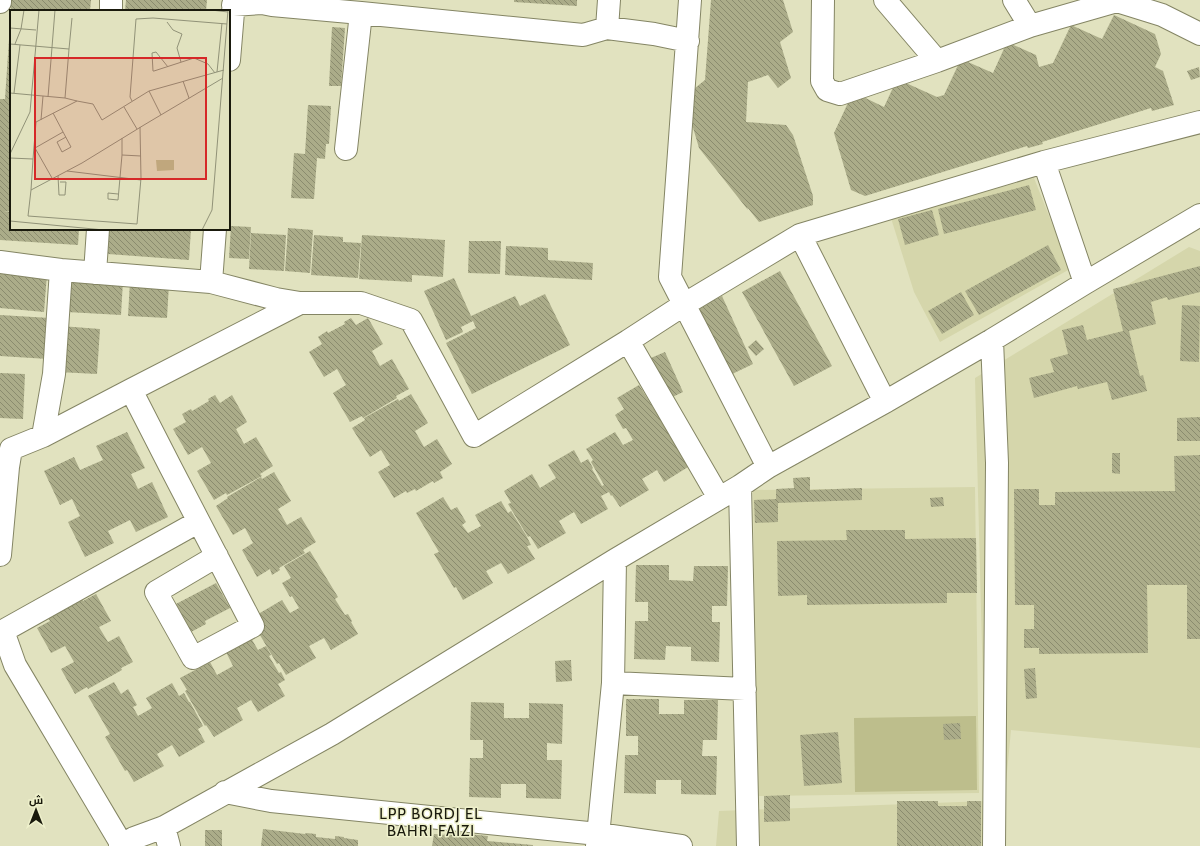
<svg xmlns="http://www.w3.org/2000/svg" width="1200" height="846" font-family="Cabin,Cairo,sans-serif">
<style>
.built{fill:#d5d6ab}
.pitch{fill:#bdbe8c}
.building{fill:url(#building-back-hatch)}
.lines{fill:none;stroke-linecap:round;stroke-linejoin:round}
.minor-casing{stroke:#848564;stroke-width:24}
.minor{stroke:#fff;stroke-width:22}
.labels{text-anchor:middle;stroke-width:3;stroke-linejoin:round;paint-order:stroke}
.quarter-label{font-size:15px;letter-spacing:1px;fill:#1a1a0d;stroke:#eef0cb}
.inset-road{fill:none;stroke:#919278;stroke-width:1}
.view{fill:#d62828;fill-opacity:0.15;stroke:#d62828;stroke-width:2}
.inset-edge{fill:none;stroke:#1a1a0d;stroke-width:2}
</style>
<defs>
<pattern id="building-back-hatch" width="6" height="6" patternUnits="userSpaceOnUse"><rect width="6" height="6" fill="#abac89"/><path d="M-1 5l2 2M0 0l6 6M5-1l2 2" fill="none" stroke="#8a8b6e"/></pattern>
</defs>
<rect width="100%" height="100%" fill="#e1e2bf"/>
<path class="built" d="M1034,178L1070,269L940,342L914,292L891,218Z
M1189,247L1200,251V748L1011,730L1000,846H716L719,811L986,801L975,378Z
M975,487L979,793L757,796L753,490Z"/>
<path class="pitch" d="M976,716L977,790L855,792L854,718Z"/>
<path class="building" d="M11,0H91L90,11H11Z
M126,0H207L206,11H125Z
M514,0H577V6L514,2Z
M711,0H783L793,32L780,42L791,78L778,88L768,75L748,82L746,122L786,125L793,135L813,196V205L759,222L747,207L748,210L699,148L684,97L705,80Z
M1114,15L1155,34L1161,54L1155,67L1163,71L1174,105L1152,111L1151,108L1042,142L1043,144L1028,148L1027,146L865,196L851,190L834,133L853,92L884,107L897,79L937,97L944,95L961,59L993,73L1007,42L1036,55L1039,67L1053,63L1071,25L1102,39Z
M10,24H11V211H4L11,212V229H79L78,245L0,240V99H5Z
M332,27L345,28L341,86H329Z
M1199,67L1200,77L1191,80L1187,71Z
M308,105L331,106L329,144H326L325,159L317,158L314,199L291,198L294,153L305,154Z
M1029,185L1036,210L944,234L938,209Z
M932,210L939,235L905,245L898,219Z
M231,226L251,227L249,259L229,258Z
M288,228L313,230L310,273L285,271Z
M109,229H191L189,260L108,254Z
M251,233L286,235L284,271L249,269Z
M314,235L343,237V242L361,243L358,278L311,275Z
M362,235L445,240L443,277L412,275V282L359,279Z
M469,241H501L500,274L468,273Z
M1048,245L1061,270L979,315L965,291Z
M506,246L548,248V260L593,263L592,280L505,275Z
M1200,266V292L1168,300L1167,297L1151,302L1156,324L1129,331L1140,376L1143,375L1147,391L1112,400L1107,382L1078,389L1077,386L1034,398L1029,378L1054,372L1050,359L1068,354L1062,330L1083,325L1087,340L1123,331L1113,289Z
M0,270L47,274L44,312L0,308Z
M780,271L832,366L794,386L742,292Z
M69,278L123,281L121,315L67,312Z
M454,278L471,316L515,296L520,306L545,294L570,345L472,394L446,343L476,328L473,321L461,327L463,332L446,340L424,291Z
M130,281L169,284L167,318L128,316Z
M961,292L974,315L942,334L928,311Z
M722,296L753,364L728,376L696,308Z
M1182,305L1200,306L1199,362L1180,361Z
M0,315L50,318L48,359L0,356Z
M351,318L356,325L368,318L383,344L372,351L380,366L392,359L409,389L396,396L397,398L363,418L362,416L350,422L333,393L346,385L337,369L324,377L309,352L322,344L318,337L327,331L328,333L345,324L344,322Z
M61,326L100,329L97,374L58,372Z
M756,340L764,349L756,356L748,347Z
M665,352L683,392L664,401L646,360Z
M0,373L25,374L23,419L0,418Z
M639,385L662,422L663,421L683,454L681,455L688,467L664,482L657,470L642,479L649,490L620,507L612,495L611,496L609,492L601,496L608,509L581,524L574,512L559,521L566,533L538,549L530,536L528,537L508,504L511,503L504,491L532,474L540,488L556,478L548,465L574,450L581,463L588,459L593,468L592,469L602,486L604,485L591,462L593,460L586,449L615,432L623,445L633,440L626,428L623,429L615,415L624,409L617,398Z
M411,394L428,423L415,431L424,447L437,439L452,464L440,472L443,478L434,483L433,481L416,491L415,489L407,493L406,491L394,498L378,472L390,465L381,450L370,457L352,428L365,420L364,418L398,399L399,401Z
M215,395L220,403L232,395L247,422L236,429L244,444L256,437L273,466L260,474L262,476L227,495L226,493L214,500L197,471L211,463L202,447L188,455L173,429L186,422L182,414L191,409L192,411L209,401L208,399Z
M1200,417V441H1177V418Z
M127,432L145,468L131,474L138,489L152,482L168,517L136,532L130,520L108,531L114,543L85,557L68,522L80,516L72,499L60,505L44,471L74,457L80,470L103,460L96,446Z
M1112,453H1120V474L1112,473Z
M1200,455V639H1187V585H1147L1148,653L1039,654V648H1024V629H1034V605H1015L1014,489H1039V505H1055V492L1175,491L1174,456Z
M274,472L291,501L278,509L287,525L301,517L316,542L303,550L305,553L279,568L280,570L272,575L270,569L257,577L242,550L253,543L245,528L233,535L216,506L228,498L227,497L261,477L262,479Z
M810,477V490L862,488V500L778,503V522L755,523L754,500L776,499V489L794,488L793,478Z
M443,497L451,510L457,507L466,522L462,525L468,533L481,526L475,515L501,501L508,513L511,511L526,535L531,545L527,546L535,559L508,574L501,563L486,571L493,583L463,600L456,587L454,588L434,554L439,552L416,513Z
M943,497L944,506L931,507L930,498Z
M846,530H905V539L976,538L977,593H947V603L807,605V595L778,596L777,541L847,540Z
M310,551L338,597L335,599L345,615L348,614L352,621L351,622L358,634L331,650L324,638L309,646L316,658L286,675L279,663L277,664L257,630L253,617L282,600L290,613L299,608L292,596L290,597L282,583L291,578L284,566Z
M636,565H669V580L693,581L694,566H728L727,606H712V622H720L719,662L691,661V647L666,646L665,660L634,659L635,621H648V602H635Z
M216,583L230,608L205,621L206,624L191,632L176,604Z
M79,594L83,601L96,594L111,621L99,627L108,642L119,636L133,662L121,668L122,670L88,689L87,687L75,694L61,669L74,662L65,646L51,653L37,628L50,621L45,613Z
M251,638L258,650L266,646L271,655L269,656L279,673L281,672L285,680L278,684L285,696L258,712L251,700L237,708L243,720L214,737L206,725L205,726L185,691L187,690L180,678L210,662L217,675L233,666L226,652Z
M571,660L572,681L556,682L555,661Z
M1035,668L1037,698L1026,699L1024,669Z
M114,682L121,694L128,689L137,705L133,707L138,716L152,708L146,698L172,683L179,696L184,693L189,702H190L203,726L198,729L205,742L179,757L172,745L157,754L164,766L134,782L127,770L125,771L105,737L110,734L88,696Z
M626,699H659V714H684V700H718L717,740H703L702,756H717L716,795L681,794V780H656V794L624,793L625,755H638V736H626Z
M471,702L504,703V718H529V703L563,704L562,744L547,743V760H562L561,799L526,798V784H501V798L469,797L470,758H483V740H470Z
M960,723L961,739L944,740L943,724Z
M838,732L842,783L804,786L800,735Z
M790,795V821L764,822V796Z
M897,801H938V806H967V801H981V846H897Z
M263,829L305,834L306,833L316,834V837L335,839V836L344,837V838L358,840V846H261Z
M205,830H222V846H205Z
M448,832L488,836L487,841L533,845V846H432L434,834L448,835Z"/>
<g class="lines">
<defs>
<path id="minor" d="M690,0L670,277L768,467
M823,0L822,81L827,90L840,94L937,61L1030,26L1117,1L1162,15L1200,34
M885,0L937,61
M1014,0L1030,26
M0,2V0
M233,5L262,3L272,5L361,13
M111,11V0
M607,28L654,34L688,41
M229,60L234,0
M346,149L361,13L583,35L607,28L609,0
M1044,162L1085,283
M800,235L885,402
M0,262L61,270L211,282L215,229
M95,273L98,229
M211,282L276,299L300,303
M992,340L997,463L994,846
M628,341L719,498
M131,390C171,469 212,547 253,626L193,658L156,592L217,556
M43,436L54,374L61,270
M740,486L748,846
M0,555L8,467L11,449L43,436L131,390L300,303H361L411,320L474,436L628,341L685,304L800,235L1044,162L1200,122
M613,683L745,689
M225,792L271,801L598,834L681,846
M164,827L169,846
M122,845L15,665L3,631L198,522
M120,846L134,838L164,827L332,734L615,560L740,486L768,467L885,402L992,340L1085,283L1200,215
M597,846L613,683L615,560"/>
</defs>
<use href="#minor" class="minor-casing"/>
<use href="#minor" class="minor"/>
</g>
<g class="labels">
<g class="quarter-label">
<text x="431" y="819">LPP BORDJ EL<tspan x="431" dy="17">BAHRI FAIZI</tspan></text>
</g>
</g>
<g transform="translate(10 10)">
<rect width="220" height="220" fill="#e1e2bf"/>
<path d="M146,150H164V160L147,161Z" fill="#bdbe8c"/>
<path class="inset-road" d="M201,0L218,2M157,12L163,20L172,24L167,38L171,52M0,18L26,20M0,34L59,39L62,8M5,34L11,19L14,0M158,57L146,42L142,43L143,61H144L184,48L198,54L205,63M207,62L212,13M173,71L179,88M139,81L151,105M0,83L55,88L59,39M4,83L10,35M38,87L45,0M55,88L67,91M122,91L120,87L126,9L143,8L217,14M114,97L127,119M43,103L61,137L52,142L47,132L56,127M31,110L33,86M130,117L131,168L127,214L18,206L21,180L72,153L134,115L213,68M0,144L20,102L29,0M112,145L131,146M0,148L23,149L21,180M23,149L26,112L67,91L83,94L92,110L139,81L214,60M57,161L131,170M48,166L49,185H55L56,172H50M42,168L25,138L53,122M108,184L98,183V189L108,190L112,145V128M0,211L94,220M192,220L202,200L218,0"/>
<path class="view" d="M25,48H196V169H25Z"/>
<rect width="220" height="220" class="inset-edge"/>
</g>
<g transform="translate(36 810)" stroke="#eef0cb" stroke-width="3" paint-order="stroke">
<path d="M0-3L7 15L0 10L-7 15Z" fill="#1a1a0d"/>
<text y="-6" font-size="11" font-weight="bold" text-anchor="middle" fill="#1a1a0d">ش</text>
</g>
</svg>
